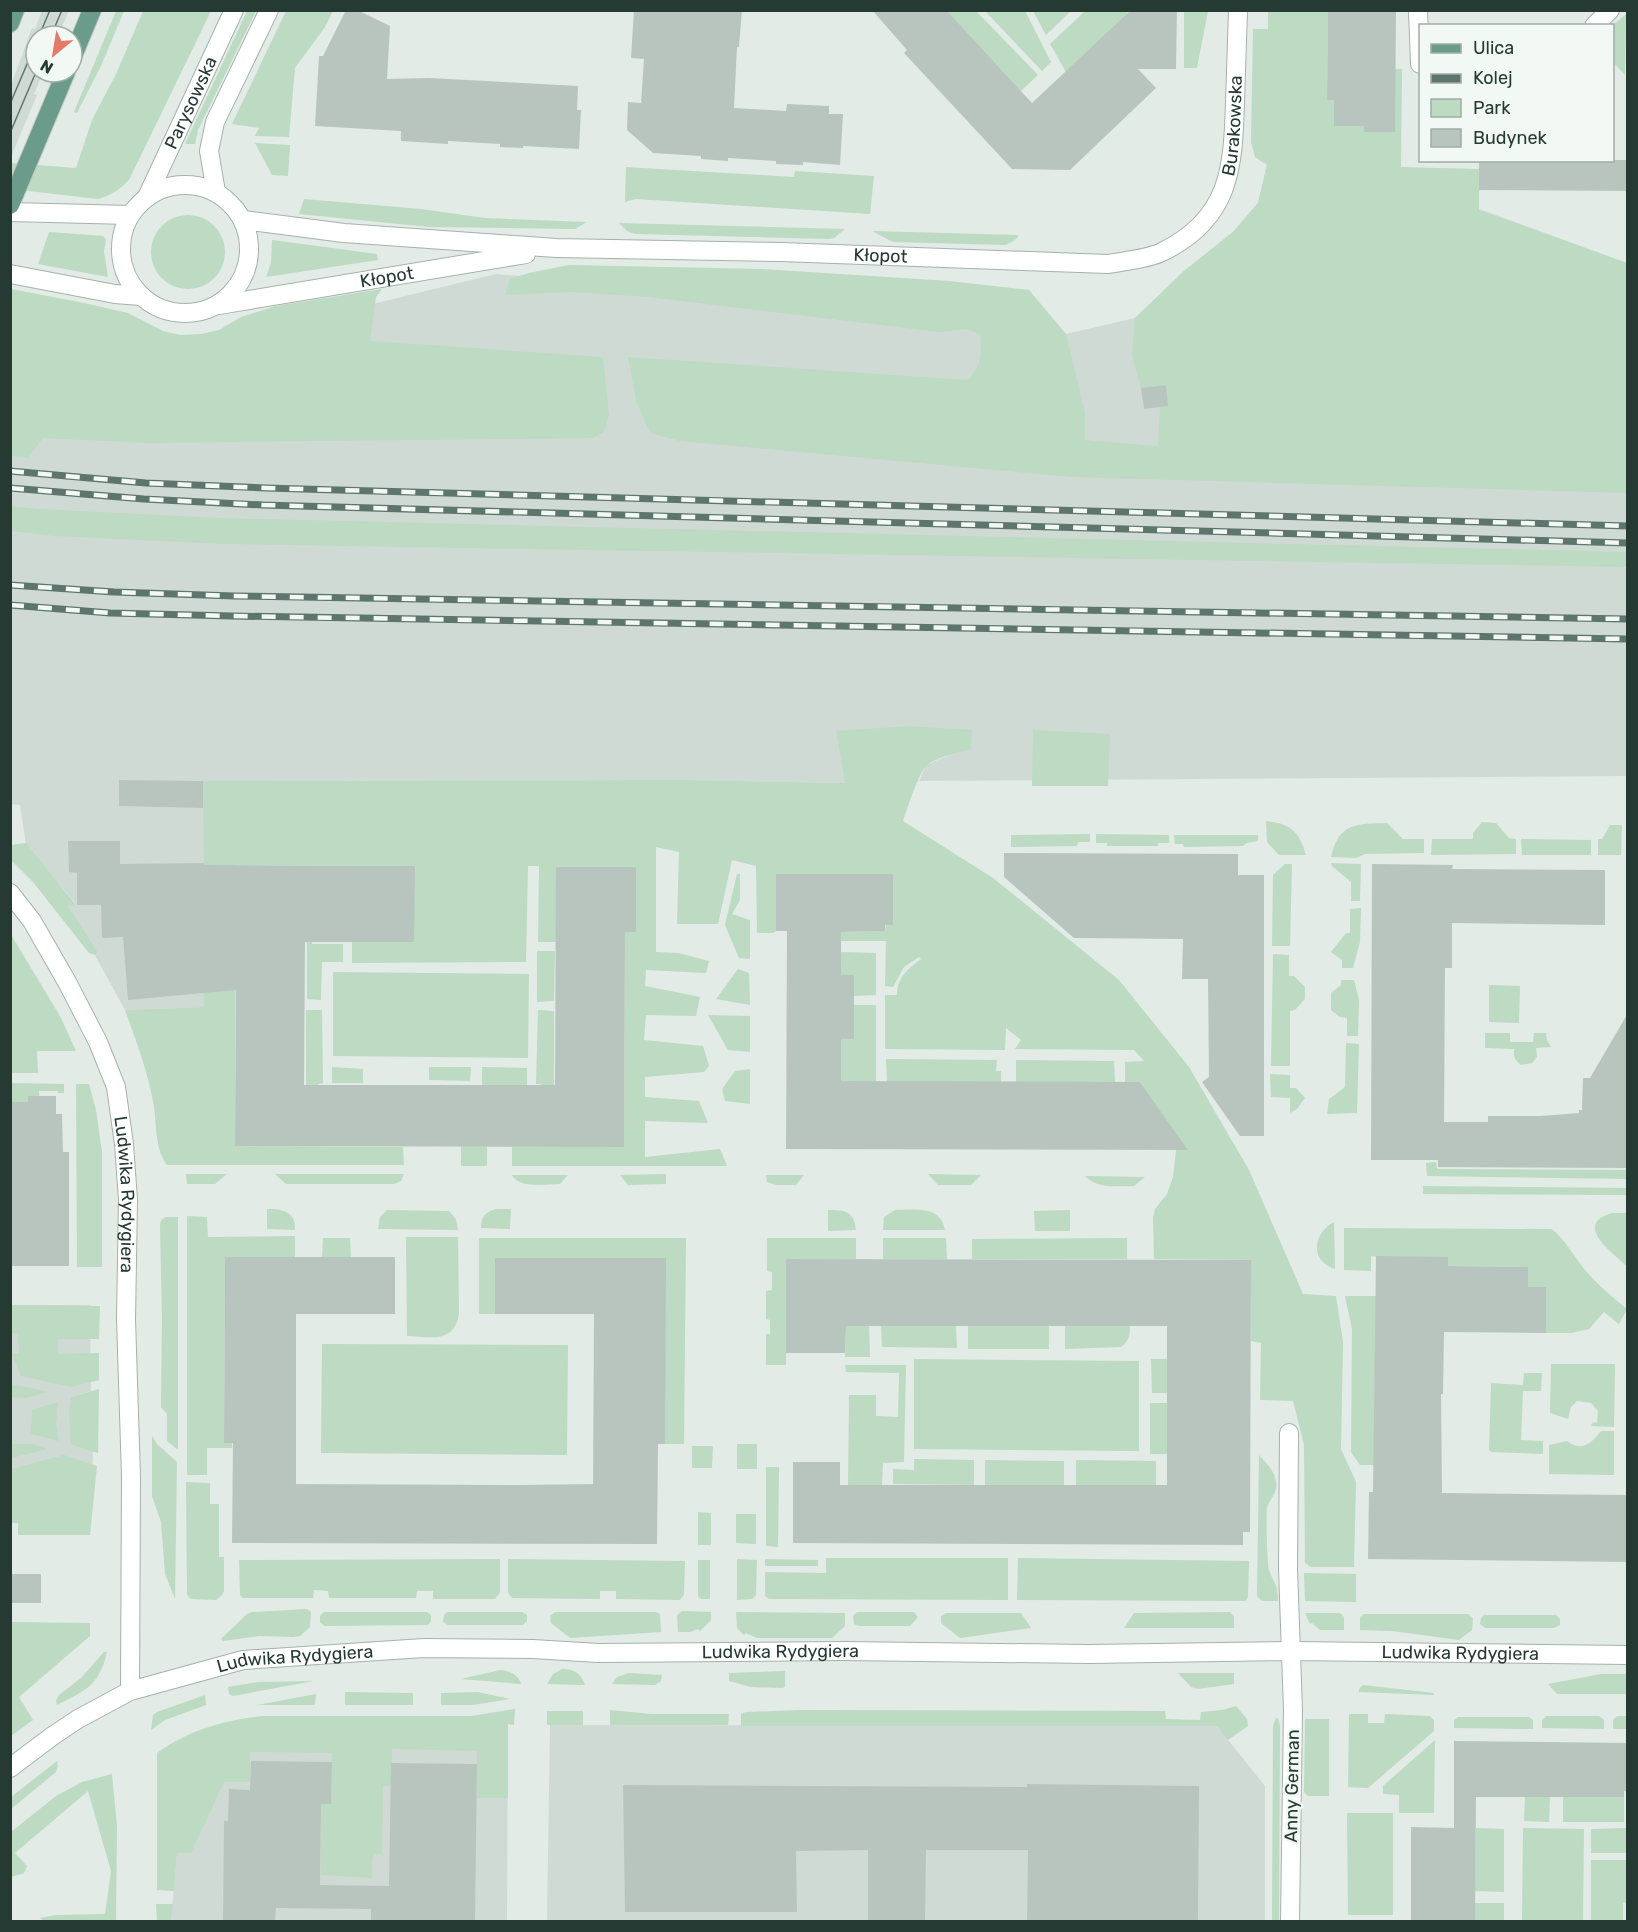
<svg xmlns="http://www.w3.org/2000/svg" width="1638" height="1932" font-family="Rubik,sans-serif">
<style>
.built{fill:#d0dad5}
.green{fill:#bddac2}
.building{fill:#b8c5bf}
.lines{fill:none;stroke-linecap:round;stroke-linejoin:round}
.minor-casing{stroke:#a5b2ac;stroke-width:20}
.major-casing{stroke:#c2c8c6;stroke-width:20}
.minor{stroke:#fff;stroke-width:18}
.major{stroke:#6b9b8a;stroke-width:18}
.tram{stroke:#5e756d;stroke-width:1.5}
.rail-casing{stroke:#5e756d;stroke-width:7}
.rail{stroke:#f2f8f4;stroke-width:4.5;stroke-dasharray:14;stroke-linecap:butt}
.labels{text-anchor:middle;stroke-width:5;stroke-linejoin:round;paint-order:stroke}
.street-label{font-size:18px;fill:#243a32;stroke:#f2f8f4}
</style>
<rect width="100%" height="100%" fill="#e2ebe6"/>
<path class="built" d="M42,11H69L58,36H36V72H43L34,94L37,95L11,157V85L32,28L35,29Z
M1274,134L1627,263V776L919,781L926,765L952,754L971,749L845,783L687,780L203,781L204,1007L125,1010L68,906L76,904L26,845L20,805L11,804L10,315L176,338L253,333L496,274L1036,319L1066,334L1135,318L1184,271L1233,232L1258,203Z
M10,1305H90L91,1391L71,1397V1445L93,1451L90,1535H18V1523H11Z
M508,1724L507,1921L171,1922L182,1795L211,1747Z
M550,1725L1217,1726L1265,1786V1921L547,1922Z"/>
<path class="green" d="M116,11H124L101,66L77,113L74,112Z
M143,11H211L129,180C119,190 112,195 98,199L11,189L10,163L76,168L92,120L117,72Z
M247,11H256L198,130L195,144H185Z
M286,11H333L325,27L295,68L289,137L255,136L259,128L232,124Z
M949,11H976L1038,75L1021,91L947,12Z
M985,11H1025L1051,62L1042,71Z
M1033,11H1071L1046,35Z
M1085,11H1127V15L1066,72L1050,44Z
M1184,11H1208L1197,68H1184Z
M1268,11H1328L1327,99L1334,100L1335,126H1364V132H1395V69H1402L1401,167L1479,169V210L1627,263V493L1071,477L680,441L650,433L636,401L628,357L967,380C982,367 982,353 980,334L966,329L940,332L648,297L572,292L505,295L510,279L529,273L569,265L762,269L949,281L1029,290L1066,334L1085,413V440L1158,446L1160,407L1168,406L1166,385L1141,388L1132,355L1135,318L1184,271L1233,232L1258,203L1267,165L1255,157L1251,142L1253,29H1268Z
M1626,14L1625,75L1613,62L1612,26Z
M255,143L290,145L288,176L272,175Z
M626,167L794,177L795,171L874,176L870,214L636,199L625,202Z
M304,199L421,209L485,218L587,222L575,229L429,227L299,214Z
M151 252a37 37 0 1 1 74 0a37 37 0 1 1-74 0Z
M619,223L845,229L834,238L829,239L635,234L627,231Z
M872,231L1019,235L1015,240L1006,245L893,242Z
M49,232L103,236L106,239L104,251L108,277L38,264Z
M272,240L377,254L378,260L266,277L271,263Z
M11,289L84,303L128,313L163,331L180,335L201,334L219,330L241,317L276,306L382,289L376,297L370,341L603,357L609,415L604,432L593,438L147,443L43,438L28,458L11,456Z
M10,506L40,509L219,518L1627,552L1628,567L224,544L54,536L11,531Z
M909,726L972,730L971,749C959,752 937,757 927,765C919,771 907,810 903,821L993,878L1119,980L1189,1067L1249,1170L1303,1294L1336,1296L1343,1342L1341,1449L1356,1482L1354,1567H1311L1305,1563L1304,1445L1293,1401L1260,1400L1261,1343L1251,1341V1260L1154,1259L1153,1217L1155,1209L1167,1194L1173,1177L1176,1150L1187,1149L1140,1082H1125V1062L1144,1061L1134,1050L1015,1049L1021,1040L1006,1028L1005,1050L885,1049V995H897C897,977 908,969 921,959L919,957L904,967L893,987L885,986L886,941H841V932L885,931L893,874H776V931L773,933H757L756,866L732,860L718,924H677L679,852L656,847V952L678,953L709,961L706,973L646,970L645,986L700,997L696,1016L646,1015L644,1040L703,1046L709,1066L704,1072L645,1077V1097L699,1101L708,1123L645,1121V1157L720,1149L727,1166H512V1147L624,1146L625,932H636L635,867H556V942H538L539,866H528L526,962L352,963V942H414V866L236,865L235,1146L403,1147L404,1165H167C154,1148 157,1121 153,1101C147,1070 136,1040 125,1010L204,1007L203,781L687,780L845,783L836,731Z
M1033,730L1110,734L1108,786H1032Z
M1266,821C1291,824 1299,831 1306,855H1279L1267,842Z
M1482,822L1496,823L1509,838L1516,839V854L1431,855L1432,839H1473V833Z
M1387,823L1403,839H1424V853L1365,854L1356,858L1331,857C1339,822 1357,824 1387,823Z
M1610,825H1622L1621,855H1598V839H1602Z
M1090,834V842H1078L1077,846L1011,847V835Z
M1096,834L1169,835V843H1158V846H1107V843H1096Z
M1174,835H1258V841L1247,843L1243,846L1184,847L1183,844H1175Z
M1521,839L1591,840V855H1522Z
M26,843L76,905L68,906L98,953L95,955L89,953L33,882L11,860V845Z
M1331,863L1361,864L1360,901H1351V882L1332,866Z
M1285,864H1292L1290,946H1272L1273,875Z
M737,874H740V900L732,914L750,920V959L739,958L725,925Z
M1361,908L1360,942L1353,968H1342V960L1331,952L1346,933H1350V909Z
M10,933L60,1016L76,1051H37L38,1073H11Z
M307,937L312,938V944H343V962H322L321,1000L307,999Z
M537,951H555L554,1001L537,1002Z
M841,952L876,953V995L854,996V975H841Z
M1273,954L1289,955V976H1294L1305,987V999L1295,1010L1290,1011V1066H1271Z
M738,969L749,973L750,1005L716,999Z
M333,972L529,974L528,1058L333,1056Z
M1341,980H1354L1359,1000L1358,1036H1347V1018L1340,1017L1331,1010V993L1341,985Z
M1489,985L1520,986L1519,1023L1489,1022Z
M854,1005H876V1089L841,1081V1039H854Z
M306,1010H322L323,1083L318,1084V1090H306Z
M538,1010L554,1011V1092L541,1091V1084H536Z
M708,1015L750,1016V1052L728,1050Z
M1485,1033H1510V1042H1533L1534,1033H1546L1547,1040L1551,1047L1536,1048L1537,1057L1532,1063L1521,1065C1515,1060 1513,1056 1514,1049L1485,1048Z
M1346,1043L1359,1044L1357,1113L1327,1114L1329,1099L1345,1087Z
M886,1059L997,1060L996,1071H1001V1082H887Z
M1016,1060L1114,1061L1115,1082H1016Z
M332,1067L363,1069V1083H332Z
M429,1067H471L470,1081L429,1080Z
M482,1067L527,1068V1085H482Z
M750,1069V1104L725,1101L722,1089L735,1071Z
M1270,1074L1290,1075V1088H1296L1305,1098L1297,1109L1290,1113V1098L1271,1097Z
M11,1083L64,1084V1093H58V1091H39V1096H28V1102H11Z
M76,1084H89L96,1110L102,1152V1267H77Z
M461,1146L487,1147V1166H461Z
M1436,1162L1437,1169L1627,1170V1179L1427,1176L1426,1163Z
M186,1174H227L215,1184H187Z
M275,1174H404L401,1181L394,1184H286Z
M666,1174V1184L628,1185L620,1175Z
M928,1174L981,1175L971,1185H938Z
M512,1175H568L560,1184C546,1184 519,1189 512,1175Z
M766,1175H804L796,1185H776L767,1182Z
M1085,1176L1145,1177L1134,1186C1117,1186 1097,1189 1085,1176Z
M1423,1186L1627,1188L1628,1195L1423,1194Z
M267,1209C282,1209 296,1211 295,1230L267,1229Z
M496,1209H511L510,1229L481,1228C481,1217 485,1212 496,1209Z
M387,1210L449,1211L456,1219L458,1230L378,1229L380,1217Z
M828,1210C845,1210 854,1211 856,1230L828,1231Z
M895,1210C914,1210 941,1205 945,1230H883L884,1217Z
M1070,1210V1231H1035L1034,1211Z
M1612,1213H1627V1266C1611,1252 1573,1224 1612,1213Z
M187,1216L207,1217L208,1237L295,1236V1257H225L224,1443H232V1448H207V1475H187Z
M166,1217H178V1450L167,1441V1414L161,1407L162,1319L160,1225L161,1220Z
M1334,1222L1335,1269C1309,1261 1313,1233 1334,1222Z
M1344,1228L1551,1229C1562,1235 1576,1259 1585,1270C1598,1285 1612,1297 1627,1309L1619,1324L1604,1312L1589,1329L1571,1333H1546V1287H1528V1267L1448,1266L1371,1256V1271L1344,1270Z
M406,1237H458L459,1313C455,1344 430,1337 407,1336Z
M323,1238H350L351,1257H322Z
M479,1238H686L684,1444H665V1258H495V1314H479Z
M767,1238H856V1259H787L786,1365H766V1334H770V1320L766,1319V1291L772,1290V1272L767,1271Z
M883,1238H946L947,1259H883Z
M1127,1238V1259H972V1239Z
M1345,1296H1376L1374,1465H1360L1351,1452L1352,1329Z
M11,1305L100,1306L99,1339H58V1354L99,1353V1380L71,1387L21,1376L12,1354L19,1353L18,1333H11Z
M1031,1318V1326H1049V1349H968V1326Z
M1123,1319V1326H1130C1130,1336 1129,1341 1121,1347L1065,1349V1326H1097Z
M869,1325L870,1357H845L846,1326Z
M881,1326H956L957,1348L882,1347Z
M322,1344L568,1345L567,1455L321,1453Z
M914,1359L1139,1361V1451L914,1449Z
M1151,1359H1167V1393H1152Z
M1551,1364H1615L1614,1427L1591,1426L1593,1422L1597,1423L1598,1411L1591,1403L1577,1401L1571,1407L1568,1419L1550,1413Z
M845,1365H906L904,1462L883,1463L882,1485H848L849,1395H876V1416L898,1417L899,1373L846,1372Z
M1524,1373H1542L1541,1391H1523L1521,1440L1543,1441V1454L1491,1452L1489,1450L1491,1383L1523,1385Z
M11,1384L49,1392L26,1398L11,1397Z
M99,1389L98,1453L71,1445L69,1413L71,1397Z
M58,1402L56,1423L59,1441L31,1434L32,1410Z
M1150,1403H1167V1454H1150Z
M1601,1431H1614V1475L1549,1474V1445L1567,1441C1581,1452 1591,1444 1601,1431Z
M152,1436L157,1444L177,1462L175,1599L165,1574L161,1522L152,1496Z
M11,1444H33L48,1449L11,1458Z
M737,1444H757V1469H737Z
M692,1446H713L712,1468H692Z
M64,1455L97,1466L90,1535H18V1523H11V1469Z
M1259,1455C1266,1463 1275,1471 1276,1482C1278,1494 1269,1499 1267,1508C1266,1517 1267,1562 1269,1570C1274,1584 1278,1583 1278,1601H1262L1257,1596Z
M914,1459L974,1460V1485L893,1484V1469L914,1470Z
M985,1460L1064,1461V1485H985Z
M1076,1460L1156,1461V1485H1076Z
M766,1467H779L778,1547L766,1546Z
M186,1482L210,1483V1504H219V1557H224V1591L222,1595L216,1600L191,1599L187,1595Z
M698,1512L711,1513V1545H698Z
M736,1514H756V1544L736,1543Z
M826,1558H1008V1600L769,1599L765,1596V1572L826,1573Z
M1018,1558L1249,1561L1248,1597L1245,1601L1017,1600Z
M500,1559V1593L495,1599H433V1591H417L416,1598H329L328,1591L314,1590L313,1598H243L240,1595L239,1560Z
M508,1559L685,1561L684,1595L680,1600L616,1599V1591H600V1599L512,1598L508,1593Z
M737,1559L757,1560L756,1595L752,1599L737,1600Z
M765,1559L818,1560V1566H765Z
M698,1560H710V1599H701L698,1596Z
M1304,1573L1356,1574V1602L1305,1601Z
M307,1609L311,1612L310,1627L300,1636L293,1637L259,1636L223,1641L221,1639L247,1614L252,1612Z
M682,1611L711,1612V1620L700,1631L698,1629L690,1632H678L677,1615Z
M324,1612H427L431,1615V1621L428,1625L325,1626L320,1622V1616Z
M447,1612H522L527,1615V1621L523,1625H448L443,1622L444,1615Z
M555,1612H656L660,1614L661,1632L570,1638L551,1623L550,1616Z
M736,1612L845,1613V1626L832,1638H757L746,1633L744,1635L737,1628Z
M857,1612H914L918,1617L910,1626H859L854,1624L853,1616Z
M1230,1612L1234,1617V1628H1124L1134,1613Z
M946,1613H1021L1031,1628L960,1638L941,1623V1616Z
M1305,1613H1340L1344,1617V1630H1320L1312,1623L1310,1624Z
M1364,1614H1468L1473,1618L1472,1630L1459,1640L1392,1631L1360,1630V1617Z
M1484,1615H1556L1560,1619V1625L1554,1628H1485L1480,1624L1481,1618Z
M11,1622L90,1623V1636L19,1697L33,1720L11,1736Z
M104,1652H107C99,1686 86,1690 57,1705L56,1700L59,1695L81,1678Z
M562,1669C574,1669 581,1673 585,1685L547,1684L553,1674Z
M500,1670C509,1671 518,1674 521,1684L461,1679Z
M785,1671V1687L782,1688L751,1687L729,1681V1673Z
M629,1673L662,1675L661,1681L655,1685L612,1684L617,1677Z
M1178,1673H1234V1684L1198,1689L1191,1687Z
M1601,1674H1627V1694H1557L1548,1684Z
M314,1681L233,1696L229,1694L228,1687L258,1682Z
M1363,1685L1434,1693V1695L1359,1692V1689Z
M345,1692L413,1693V1705H345Z
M478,1692L510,1699L473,1705H441V1693Z
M316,1694L315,1705H257Z
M205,1695L206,1705L165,1720L151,1730L153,1715L157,1712Z
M1236,1706L1247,1719L1248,1726L1228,1740L1217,1726H741V1714L746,1712L801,1710L1165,1711L1166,1719L1200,1720L1201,1712L1222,1710Z
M515,1709L514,1725L508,1724V1798H477V1751L392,1749L391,1786H383L382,1854H374L372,1862V1878L321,1875V1804H331L332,1753L250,1752V1782H224L191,1853H177L174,1891L157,1890V1753C187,1731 224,1720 262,1716H471Z
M610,1710L651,1714H729L728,1725H610Z
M547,1711H583V1725H547Z
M1349,1714H1368V1723H1384L1385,1714L1430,1716L1434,1720V1731L1368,1788L1348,1787Z
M1546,1716H1599L1604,1720V1729L1542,1728V1721Z
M1617,1716H1627V1729H1613V1720Z
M1458,1717H1529L1533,1720V1729L1454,1728V1720Z
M1276,1718H1278L1280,1726L1279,1921L1272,1922L1273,1726Z
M1305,1719H1329V1796H1308L1304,1792Z
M1435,1740L1434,1813H1399V1795L1383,1794V1786Z
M57,1761L58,1766L56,1772L11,1809V1797Z
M112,1774L117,1826L116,1921H44L40,1918L56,1915L105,1914L111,1871L88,1791L15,1853L27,1866L24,1873L11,1877V1832L56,1796L82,1782Z
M1563,1796L1624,1797V1822H1563Z
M1525,1797H1550L1549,1822L1524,1821Z
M1347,1813H1393V1915H1348Z
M1476,1828L1504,1829V1892L1475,1891Z
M1523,1828L1584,1829L1583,1921H1522Z
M1627,1828V1853H1591V1829Z
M1591,1860H1627V1902L1623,1903V1921H1591Z
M1475,1903H1504V1921H1475Z
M156,1904H173L171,1921H157Z"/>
<path class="building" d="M346,10H357L390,26L387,79L429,78L578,86L577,110H581L579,149L523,146V148L500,147V144L448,141V144L401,141V131L315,126L319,56H323Z
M634,10H742L739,47H737L734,108L786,111L787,104L829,106V114H843L840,165L803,162V165L776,164V161L728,158V161L701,159V156L653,153L627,130L628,102L641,103L644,59L631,58Z
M872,10H946L1032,103L1131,10H1177L1176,69H1138L1156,88L1070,170L1012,169L904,53L907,50Z
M1328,10H1396L1395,132H1364V126H1334V100H1327Z
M1479,160H1628V191L1479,190Z
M1166,385L1168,406L1144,409L1141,388Z
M119,780L203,781V808L119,806Z
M68,841H120V864L204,863V865L415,866L414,942H305L304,1085H555L556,867H636V932H625L624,1147L235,1146L236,990L128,1000L123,937L102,938L101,905H77V873L69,872Z
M1004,853L1238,854V875H1264V1136H1240L1202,1082L1209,1077L1208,979H1182L1183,939L1074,938L1004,877Z
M1372,864L1453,865L1452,869L1605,870V925L1452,923V968H1445L1444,1122H1488V1116H1540L1579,1113V1110H1582L1583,1078H1590L1628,1013V1168L1438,1167V1160H1371Z
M776,874H893V925H885V931L841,932V975H854V1039H841V1081L1140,1082L1188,1150L786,1149L787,931H776Z
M28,1096H56V1114H62L63,1152H69V1266H10V1102H28Z
M1376,1256L1448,1257V1266L1528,1267V1287H1546V1333L1444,1332L1443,1394H1441L1442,1493L1628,1495V1562L1368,1559L1369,1492H1373Z
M225,1257H395V1314H296V1484L519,1485L593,1484L594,1314H495V1258H666L665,1444H658L657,1544L232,1543L233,1443H224Z
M786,1259L1251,1260L1250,1532H1243V1545L793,1543V1462H840V1485H1167V1326H846L845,1353H786Z
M10,1574H41V1603H10Z
M1454,1741L1628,1743V1791H1624V1797H1476L1475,1922H1411V1827L1454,1828Z
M251,1761L332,1762L331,1804H321L320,1885L389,1886L391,1763L477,1764L475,1922H371V1909L276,1908L275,1922H223L224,1821H228L229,1789L250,1790Z
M1027,1784L1199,1786L1198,1922H1027L1028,1850H926L925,1922H868V1850L796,1851L797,1912H625L623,1785L1027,1787Z"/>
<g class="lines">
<defs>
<g id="minor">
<path d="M1418,10L1420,64"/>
<path d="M1594,26L1610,10"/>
<circle cx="185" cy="249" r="64"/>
<path d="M216,192L209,151L215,122L269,10"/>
<path id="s1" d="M147,197L234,10"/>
<path d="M10,212L130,215"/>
<path id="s2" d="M243,220L344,233L556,248L781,252L1108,264C1124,261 1148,259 1162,252C1230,219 1233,169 1235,102C1236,72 1237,41 1238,10"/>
<path d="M10,274L115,294L141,296"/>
<path id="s3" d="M219,305L526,254"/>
<path id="s4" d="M10,893L32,921L67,982L98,1042L116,1087L124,1144L128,1200L126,1319L131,1477L130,1691"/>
<path d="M1289,1433L1288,1569L1293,1710L1290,1922"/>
<path id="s5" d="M10,1768L51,1737L78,1719L130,1691L243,1660L424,1648L533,1649L598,1653L844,1651L1089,1654L1291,1651L1628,1655"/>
</g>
<path id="major" d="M10,23L15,10
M72,58L92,10
M10,205L66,72"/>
</defs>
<use href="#minor" class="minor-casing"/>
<use href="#major" class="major-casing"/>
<use href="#minor" class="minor"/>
<use href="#major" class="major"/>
<path class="tram" d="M39,36L50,10
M51,36L62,10
M10,104L36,43
M10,133L36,72"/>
<defs>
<path id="rail" d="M10,471L146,483L266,488L1628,526
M10,488L144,499L263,505L1628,543
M10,585L114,592L234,596L1628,619
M10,605L110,613L232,616L1628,639"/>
</defs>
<use href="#rail" class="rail-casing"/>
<use href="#rail" class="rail"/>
</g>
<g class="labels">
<g class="street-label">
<text dy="6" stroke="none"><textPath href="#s1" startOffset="104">Parysowska</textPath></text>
<text dy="6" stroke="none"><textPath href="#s2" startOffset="1077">Burakowska</textPath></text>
<text dy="6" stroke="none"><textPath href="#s2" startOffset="639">Kłopot</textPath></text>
<text dy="6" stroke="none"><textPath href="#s3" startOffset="170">Kłopot</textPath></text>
<text dy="6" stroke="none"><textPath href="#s4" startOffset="330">Ludwika Rydygiera</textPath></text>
<text dy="6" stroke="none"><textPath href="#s5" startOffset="798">Ludwika Rydygiera</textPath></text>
<text dy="6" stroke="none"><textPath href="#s5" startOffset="1478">Ludwika Rydygiera</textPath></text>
<text dy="6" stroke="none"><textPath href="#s5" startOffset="312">Ludwika Rydygiera</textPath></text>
<text transform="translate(1292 1786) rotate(-89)" y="6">Anny German</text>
</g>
</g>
<rect width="1638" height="1932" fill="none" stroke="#243a32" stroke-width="24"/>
<rect x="1419" y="24" width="195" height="138" fill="#f2f8f4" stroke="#a0aca6" stroke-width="1.5"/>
<rect x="1431" y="44" width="30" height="9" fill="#6b9b8a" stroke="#a0aca6" stroke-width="1.5"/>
<text x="1473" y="54" font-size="18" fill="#243a32">Ulica</text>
<rect x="1431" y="74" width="30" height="9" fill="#5e756d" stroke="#a0aca6" stroke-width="1.5"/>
<text x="1473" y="84" font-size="18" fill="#243a32">Kolej</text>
<rect x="1431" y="99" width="30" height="18" fill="#bddac2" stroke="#a0aca6" stroke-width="1.5"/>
<text x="1473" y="114" font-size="18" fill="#243a32">Park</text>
<rect x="1431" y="129" width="30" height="18" fill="#b8c5bf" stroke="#a0aca6" stroke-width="1.5"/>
<text x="1473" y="144" font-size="18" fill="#243a32">Budynek</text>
<g transform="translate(54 54) rotate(210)"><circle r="28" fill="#f2f8f4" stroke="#a0aca6" stroke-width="1.5"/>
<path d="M0-4.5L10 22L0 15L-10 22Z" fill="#e37968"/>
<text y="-9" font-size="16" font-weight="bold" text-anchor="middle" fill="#243a32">N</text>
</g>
</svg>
